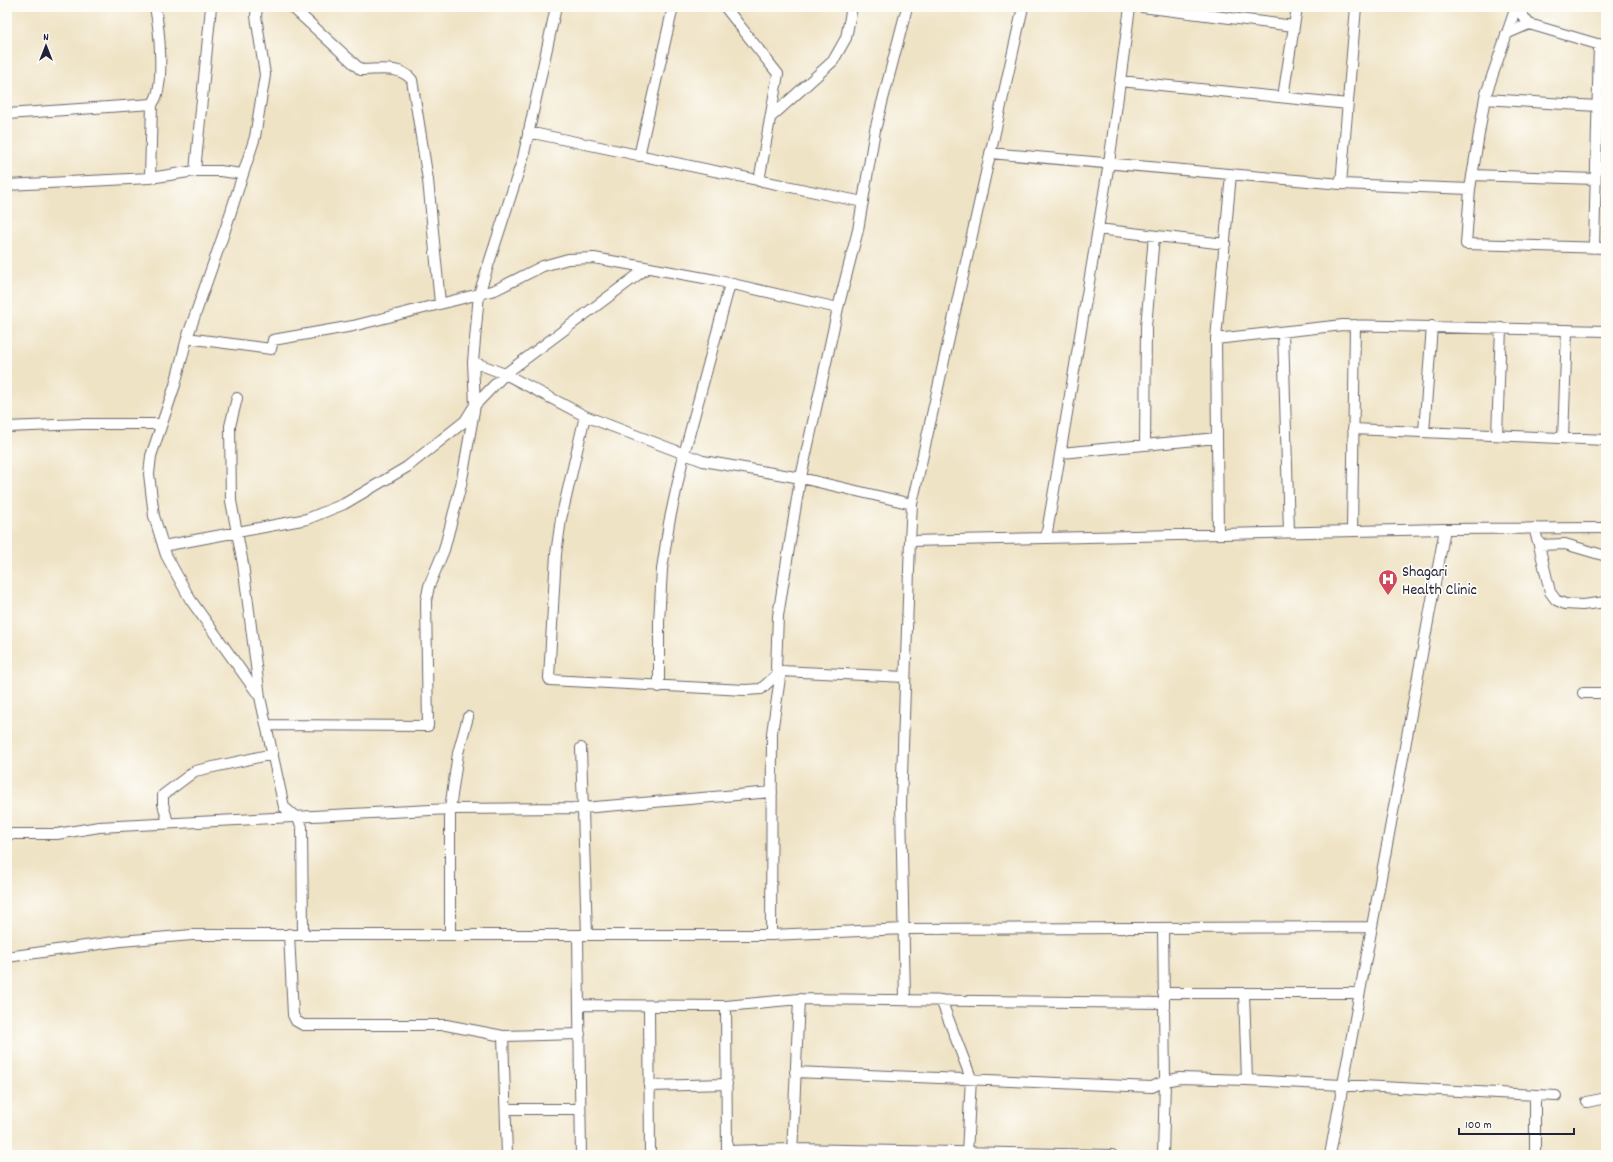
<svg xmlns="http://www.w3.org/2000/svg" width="1613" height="1162" font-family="Dekko,sans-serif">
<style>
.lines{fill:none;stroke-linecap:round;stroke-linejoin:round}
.minor-casing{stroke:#6a666b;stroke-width:12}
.minor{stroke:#fff;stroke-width:10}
.labels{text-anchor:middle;stroke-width:3.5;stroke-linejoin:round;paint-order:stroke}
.poi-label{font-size:16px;fill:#22223b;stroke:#fdfcf7;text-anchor:start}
</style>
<rect width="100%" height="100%" fill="#fdfcf7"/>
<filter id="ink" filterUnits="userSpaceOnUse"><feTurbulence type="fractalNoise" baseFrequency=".025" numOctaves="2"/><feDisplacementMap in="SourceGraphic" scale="8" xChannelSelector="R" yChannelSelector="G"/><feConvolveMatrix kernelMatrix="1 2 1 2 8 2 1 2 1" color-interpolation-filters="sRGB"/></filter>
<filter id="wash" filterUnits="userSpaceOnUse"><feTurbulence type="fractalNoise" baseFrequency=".012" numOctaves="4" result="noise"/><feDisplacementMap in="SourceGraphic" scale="16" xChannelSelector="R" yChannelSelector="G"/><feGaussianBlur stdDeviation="0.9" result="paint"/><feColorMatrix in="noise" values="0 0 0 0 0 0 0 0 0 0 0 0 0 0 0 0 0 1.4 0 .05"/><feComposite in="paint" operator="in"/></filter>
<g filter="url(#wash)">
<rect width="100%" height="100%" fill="#efe3c5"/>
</g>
<g filter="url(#ink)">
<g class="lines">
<defs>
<path id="minor" d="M257,7L256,16L265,75L255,137L225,230L187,338L175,385L151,456L149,474L154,516L166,555L190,599L260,697
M292,7L361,70C379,70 400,65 412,80L428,180L440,303
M725,7L778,74L759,181
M1023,7L912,504L910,541L1445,529L1330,1155
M1142,7L1294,26
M1516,7L1485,97L1470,189L1466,244L1606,248
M1516,7L1529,24L1604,46
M1506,34L1529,24
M1120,81L1348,104
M1283,97L1297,7
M1485,99L1597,106
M7,114L152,104C166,90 159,27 155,7
M771,117L833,61L846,38L852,7
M528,132L863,202
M990,153L1341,184L1470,189
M639,156L673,7
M195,171L211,7
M1472,175L1595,179
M150,178L152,104
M1341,184L1356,7
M7,185L150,178L195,171H220L242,174
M1098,229L1225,244
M1594,248L1599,44
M1283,332L1289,532
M187,338L271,349L273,340L353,326L495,290L543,266L568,259L594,258L628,264L715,280L838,308
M1216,339L1343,325L1606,331
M473,362L505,374L585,416L703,461L801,478L912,504
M237,398L230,426L231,501L243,564L260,697L284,807L298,819L302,827L303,934
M585,416L561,519L556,554L549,678L550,680L745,690L761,689L781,671L905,677
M7,427L81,424H161
M1353,429L1606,440
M1424,432L1432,326
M1497,435L1501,328
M1563,438L1567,330
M1145,445L1146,327L1154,236
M1061,453L1217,438
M1534,528L1539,545L1550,592L1556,600L1565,604L1582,605L1606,602
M1445,529L1606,528
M1352,531L1355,325
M1218,534L1216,339L1231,174
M1046,538L1109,163L1130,7
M1539,545L1565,544L1606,556
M163,546L307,519L344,504L407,467L465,421L475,405L505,374L647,268
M659,687V622L662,569L669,523L684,454L730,284
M1583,693H1606
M267,725L428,726L426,601L429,586L444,550L461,485L475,405L473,362L479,294L523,158L556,7
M581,748L587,935
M168,823L163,804V795L195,771L273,754
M7,834H57L99,827L450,809L583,808L772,792
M289,934L293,1015L296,1021L303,1025H446L503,1036L580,1034
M450,934V809L458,753L468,717
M578,935L581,1155
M771,935L772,733L781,671L776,668L778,616L799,486L838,308L858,230L875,130L907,7
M7,957L121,941L192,935H771L904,929L1371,927
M1163,993H1359
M1244,993L1247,1080
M905,999L901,805L910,541
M941,1000L971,1078L967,1153
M580,1005L726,1006L799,999L1163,1003
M649,1006L650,1155
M726,1006L727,1155
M503,1036L507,1155
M795,1072L1152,1087L1165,1081L1180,1078L1247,1080L1556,1096
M649,1086L727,1084
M1535,1095V1155
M1587,1102L1606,1098
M506,1109H580
M727,1151L792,1149L1112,1155
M792,1155L799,999
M1163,1155L1165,1081L1163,929"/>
</defs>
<use href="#minor" class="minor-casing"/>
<use href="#minor" class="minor"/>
</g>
</g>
<defs>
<symbol id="hospital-pin" viewBox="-11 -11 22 30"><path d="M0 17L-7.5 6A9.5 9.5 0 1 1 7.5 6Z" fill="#d1495b" stroke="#fdfcf7"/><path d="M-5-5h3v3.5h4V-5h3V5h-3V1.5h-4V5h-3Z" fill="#fff"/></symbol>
</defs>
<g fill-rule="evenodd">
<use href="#hospital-pin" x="1377" y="568" width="22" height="30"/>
</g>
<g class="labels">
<g class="poi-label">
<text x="1402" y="576">Shagari<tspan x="1402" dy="18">Health Clinic</tspan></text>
</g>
</g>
<rect width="1613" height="1162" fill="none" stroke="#fdfcf7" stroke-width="24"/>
<g transform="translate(46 46)" stroke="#fdfcf7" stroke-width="3" paint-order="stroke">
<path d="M0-3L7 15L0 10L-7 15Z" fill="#22223b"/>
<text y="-6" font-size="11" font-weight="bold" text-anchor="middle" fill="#22223b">N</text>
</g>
<path d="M1459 1128v6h115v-6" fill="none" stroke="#22223b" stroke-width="2"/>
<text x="1465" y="1128" font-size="12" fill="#22223b" stroke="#fdfcf7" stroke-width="3" paint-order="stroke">100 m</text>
</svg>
